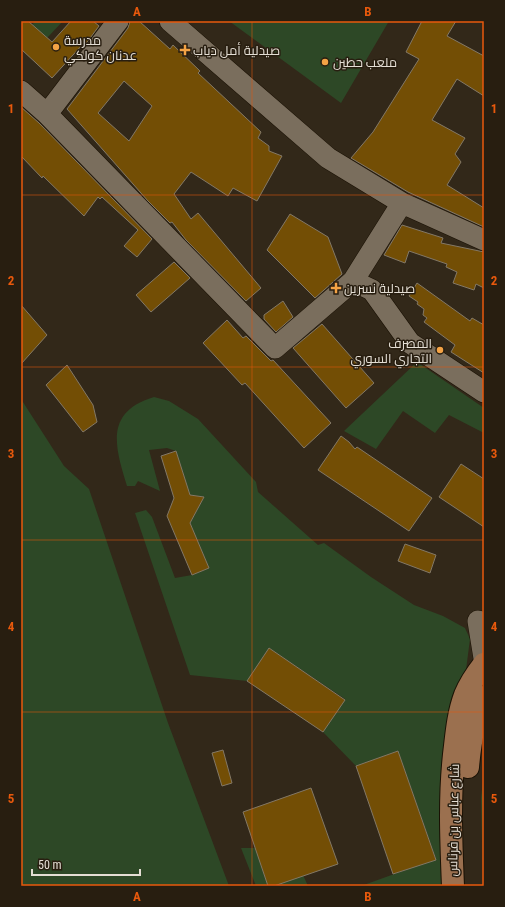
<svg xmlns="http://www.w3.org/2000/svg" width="505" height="907" font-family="'Roboto Condensed',Cairo,sans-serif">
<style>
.green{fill:#2d4826}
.building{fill:#734e05;stroke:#837866;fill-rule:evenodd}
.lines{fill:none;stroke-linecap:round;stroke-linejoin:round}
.minor-casing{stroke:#1a1104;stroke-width:22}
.major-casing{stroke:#1a1104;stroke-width:24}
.minor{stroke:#7a6e5d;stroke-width:21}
.major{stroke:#9b704f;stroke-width:22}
.grid{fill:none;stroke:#e8590c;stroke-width:1;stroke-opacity:0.55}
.poi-dot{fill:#f4a345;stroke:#281e10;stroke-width:1.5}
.labels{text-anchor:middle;stroke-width:3;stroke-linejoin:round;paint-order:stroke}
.poi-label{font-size:13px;fill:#e4ded4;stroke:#281e10;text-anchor:start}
.street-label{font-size:13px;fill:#e4ded4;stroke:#281e10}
.neatline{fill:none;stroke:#e8590c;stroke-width:1.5}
.grid-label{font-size:13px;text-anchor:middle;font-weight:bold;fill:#e8590c}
</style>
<rect width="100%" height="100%" fill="#322819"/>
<path class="green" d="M35,21H63L47,38L32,25Z
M229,21H389L341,103Z
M417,362L484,408V433L449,415L435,433L403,411L376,449L344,431Z
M154,397L169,401L198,419L256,482L258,492L318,545L324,543L371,577L414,605L443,616L465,628L470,639L466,670L443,886H361L436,859L398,751L356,766L323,732L345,699L269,648L247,681L190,675L135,513L146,510L152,517L175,578L192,575L209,568L190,523L204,497L190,495L176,451L167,448L149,450L160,491L138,481L135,486H127C115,447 104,412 154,397Z
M21,399L64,466L89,489L168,723L229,886H21Z
M484,772V886H483L481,798Z
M241,848H255L268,886H256Z
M303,875L308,886H274Z"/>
<path class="building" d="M21,21H28L52,42L71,21H93L99,26L85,45L83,44L52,78L21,49Z
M130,21H139L170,49L173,45L200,71L198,73L261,132L258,138L269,146V151L282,156L257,201L233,188L228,196L191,172L174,194L191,219L198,213L261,288L246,301L186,240L172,222L170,223L148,201L67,109L128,28ZM124,81L152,106L129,141L98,113Z
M422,21H456L447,36L484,56V96L457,79L432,120L465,138L455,154L461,162L447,185L484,208V227L408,192L351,158L373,132L419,59L406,52Z
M21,107L39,123L152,239L137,257L124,246L138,230L102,197L100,199L98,197L84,216L43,176L42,178L21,156Z
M290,214L328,237L342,274L315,298L267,250Z
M402,225L443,238L441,243L484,252V288L476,284L474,290L453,283L457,272L446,267L447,264L409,251L405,263L384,255Z
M174,262L190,278L151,312L136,295Z
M417,283L470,321L472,318L484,325V373L451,352L455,345L424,322L427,318L423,315L424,309L417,304L418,302L409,296Z
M283,301L293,317L276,332L264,319V315Z
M21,305L47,335L21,364Z
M227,320L243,338L246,336L271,361L273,360L331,423L304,448L245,383L242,385L203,343Z
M322,324L374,383L346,408L293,348Z
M67,365L93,405L97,422L83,432L46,385Z
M341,436L349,442L355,449L357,447L432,498L409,531L318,470Z
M176,451L190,495L204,497L190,523L209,568L192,575L167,516L174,498L161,456Z
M461,464L484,479V527L439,497Z
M405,544L436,555L430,573L398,561Z
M269,648L345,700L323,732L247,681Z
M223,750L232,783L222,786L212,753Z
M398,751L436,860L393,874L356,766Z
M311,788L338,864L274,886H268L243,812Z"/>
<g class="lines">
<defs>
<path id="minor" d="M170,21L328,158L402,203L484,240
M21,91L47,114L275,348L353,281L372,290L410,343L484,392
M47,114L118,21
M353,281L402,203
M484,623L478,621L484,658"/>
<path id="major" d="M468,767C470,743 474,719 484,697
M453,886C451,839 449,793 455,746C457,728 459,711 465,695C470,683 477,673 484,664"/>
</defs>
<use href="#minor" class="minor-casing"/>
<use href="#major" class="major-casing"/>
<use href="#minor" class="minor"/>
<use href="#major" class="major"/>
</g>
<path class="grid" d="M252,21V886M21,195H484M21,367H484M21,540H484M21,712H484"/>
<g class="poi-dot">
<circle cx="56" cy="47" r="4"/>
<path d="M183 44h4v4h4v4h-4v4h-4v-4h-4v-4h4z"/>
<circle cx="325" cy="62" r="4"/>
<path d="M334 282h4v4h4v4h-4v4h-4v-4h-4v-4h4z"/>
<circle cx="440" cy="350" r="4"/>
</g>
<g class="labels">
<g class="poi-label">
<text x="64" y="45">مدرسة<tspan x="64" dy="15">عدنان كولكي</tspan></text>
<text x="193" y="55">صيدلية أمل دياب</text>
<text x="333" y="67">ملعب حطين</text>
<text x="344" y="293">صيدلية نسرين</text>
<text x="432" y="348" text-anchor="end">المصرف<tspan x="432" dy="15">التجاري السوري</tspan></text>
</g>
<g class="street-label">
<text transform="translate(453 820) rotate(-89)" y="5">شارع عباس بن فرناس</text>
</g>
</g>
<rect width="505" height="907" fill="none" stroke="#281e10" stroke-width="44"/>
<path d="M32 869v6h108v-6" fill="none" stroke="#e4ded4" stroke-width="2"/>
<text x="38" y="869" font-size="12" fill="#e4ded4" stroke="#281e10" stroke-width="3" paint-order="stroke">50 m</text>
<rect x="22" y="22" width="461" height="863" class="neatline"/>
<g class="grid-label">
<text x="137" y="16">A</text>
<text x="368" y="16">B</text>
<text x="11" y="113">1</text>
<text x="494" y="113">1</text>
<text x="11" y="285">2</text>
<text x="494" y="285">2</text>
<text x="11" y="458">3</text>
<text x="494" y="458">3</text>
<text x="11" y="631">4</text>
<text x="494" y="631">4</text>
<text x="11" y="803">5</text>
<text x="494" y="803">5</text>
<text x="137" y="901">A</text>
<text x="368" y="901">B</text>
</g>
</svg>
